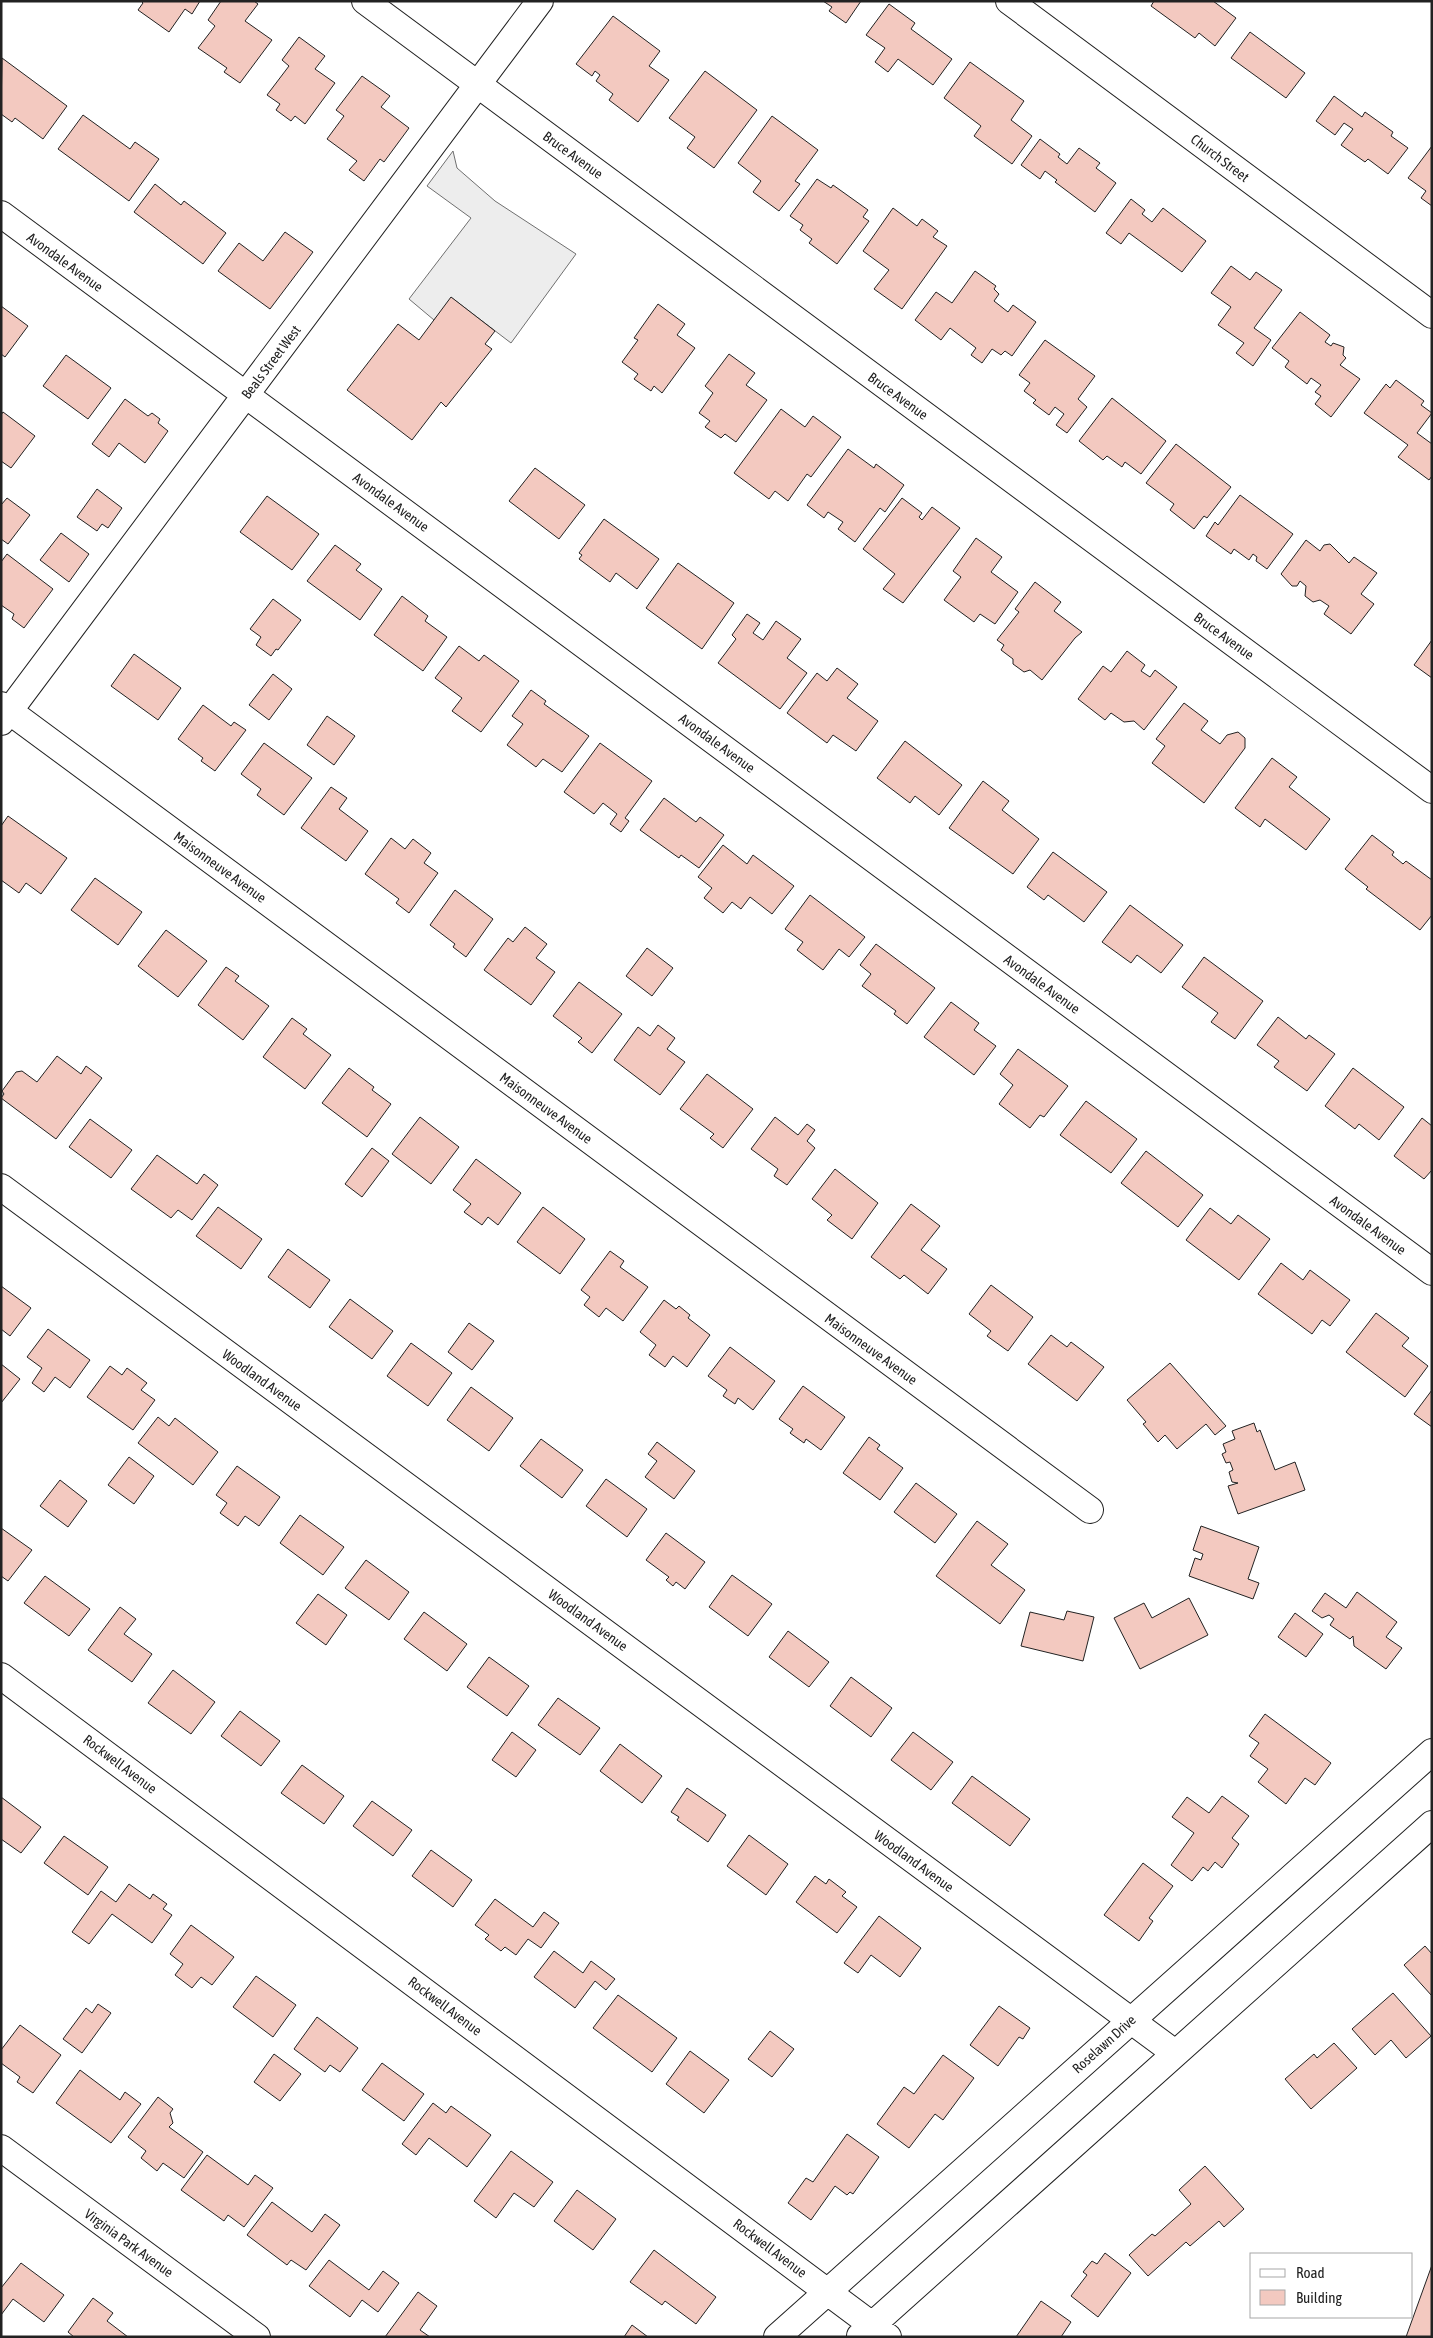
<svg xmlns="http://www.w3.org/2000/svg" width="1433" height="2338" font-family="'Asap Condensed',sans-serif">
<style>
.parking{fill:#ededed;stroke:#6f6f6f}
.building{fill:#f3c9c0;stroke:#222}
.lines{fill:none;stroke-linecap:round;stroke-linejoin:round}
.street-casing{stroke:#222;stroke-width:28}
.street{stroke:#fff;stroke-width:26}
.labels{text-anchor:middle;stroke-width:4;stroke-linejoin:round;paint-order:stroke}
.street-label{font-size:14px;fill:#222;stroke:#fff}
</style>
<rect width="100%" height="100%" fill="#fff"/>
<path class="parking" d="M453,151L457,168L495,201L576,254L511,343L452,298L434,320L409,299L471,218L427,186Z"/>
<path class="building" d="M141,1H200L192,14L185,9L169,32L138,10L143,3Z
M221,1H254L258,4L245,21L272,40L240,83L224,72L227,68L198,48L215,26L208,20Z
M823,1H861L846,23L829,11L832,7Z
M1154,1H1213L1236,18L1215,46L1199,33L1195,38L1151,6Z
M889,4L915,23L911,29L952,59L933,85L898,59L888,72L875,62L885,48L866,35Z
M613,16L660,51L649,66L669,80L638,122L609,100L613,94L596,81L600,75L595,71L592,76L576,64Z
M1250,32L1305,73L1286,98L1231,58Z
M299,37L325,56L315,69L335,83L305,124L295,116L291,121L276,110L280,104L267,95L289,66L282,60Z
M2,58L67,106L43,139L15,118L12,122L1,114Z
M970,62L1024,101L1011,120L1032,136L1012,164L974,136L981,126L944,98Z
M705,71L757,110L714,168L687,148L695,137L669,118Z
M362,76L390,96L381,107L409,128L384,162L380,159L364,181L349,170L357,161L327,139L344,116L336,110Z
M1334,96L1362,117L1365,112L1393,132L1391,136L1408,148L1388,174L1368,159L1365,162L1341,145L1353,129L1344,123L1335,135L1316,121Z
M83,115L130,149L135,142L159,159L129,201L58,149Z
M772,116L818,150L795,181L800,184L779,211L753,192L761,181L738,163Z
M1040,139L1060,154L1058,157L1067,164L1079,148L1100,163L1096,168L1116,183L1095,212L1055,182L1057,180L1045,171L1040,179L1021,165Z
M1432,146V206L1421,198L1426,191L1408,178Z
M817,179L831,188L833,185L868,210L863,217L869,221L837,264L809,243L812,239L800,230L803,225L790,216Z
M155,184L181,205L184,201L226,233L203,264L134,212Z
M1131,199L1145,210L1142,214L1152,222L1163,208L1206,241L1182,272L1129,233L1121,244L1106,233Z
M893,208L917,226L922,219L938,231L933,237L947,246L902,309L874,289L889,270L863,251Z
M285,232L313,252L270,309L218,271L239,243L263,261Z
M1231,266L1250,280L1256,272L1282,290L1254,328L1271,340L1253,366L1236,353L1244,343L1218,325L1231,307L1211,293Z
M975,271L996,286L994,289L999,294L994,301L1008,312L1013,305L1036,322L1012,356L1005,351L1001,355L992,349L982,363L971,355L976,348L950,328L941,340L915,320L936,292L952,303Z
M451,297L495,331L485,344L492,349L446,407L441,402L412,440L347,390L398,324L419,340Z
M658,304L685,324L677,335L695,348L662,393L654,386L651,391L634,379L638,374L622,362L638,340L634,338Z
M1,306L28,326L5,357L1,354Z
M1300,312L1330,335L1325,342L1331,346L1333,343L1344,347L1343,355L1346,358L1340,365L1360,379L1331,417L1315,404L1321,396L1315,392L1321,385L1311,378L1307,384L1285,367L1289,361L1272,348Z
M1045,340L1095,376L1078,399L1087,407L1067,433L1056,425L1064,414L1055,407L1049,415L1033,403L1036,400L1024,391L1030,383L1019,375Z
M729,354L755,373L746,385L767,400L736,442L725,434L721,438L705,427L710,421L699,413L713,393L705,386Z
M66,355L111,388L88,419L43,386Z
M1396,380L1424,401L1421,405L1432,413L1417,433L1432,444V476L1429,480L1398,457L1408,445L1364,413L1386,384L1390,388Z
M1112,398L1166,441L1141,474L1125,462L1122,467L1107,456L1103,460L1079,441Z
M125,399L148,416L152,413L160,419L158,423L168,431L145,463L119,443L109,457L92,444Z
M781,409L805,427L813,416L841,437L811,477L807,474L788,501L775,491L769,499L734,473Z
M3,412L35,436L11,468L1,461V415Z
M1176,444L1231,487L1207,518L1204,516L1194,529L1170,510L1174,504L1146,483Z
M848,449L874,468L876,464L904,485L885,512L880,508L855,542L838,529L843,522L828,512L824,518L807,505Z
M535,468L585,505L559,539L509,501Z
M97,489L122,508L108,528L102,524L97,531L77,517Z
M1240,495L1293,534L1267,569L1256,561L1257,557L1253,554L1249,560L1234,549L1231,554L1206,536L1215,522L1218,525Z
M267,496L319,534L292,570L240,532Z
M7,498L30,515L8,544L1,539V505Z
M902,498L922,513L919,517L922,520L932,507L960,528L903,603L883,589L895,574L863,549Z
M604,519L659,559L637,589L616,573L610,582L579,559L582,555L579,553Z
M61,533L89,554L69,582L40,560Z
M976,538L1002,557L991,572L1018,592L995,624L980,614L974,622L944,600L961,577L953,571Z
M1306,540L1320,551L1324,545L1330,544L1349,563L1354,557L1377,573L1361,594L1374,604L1351,634L1324,614L1329,606L1320,600L1313,602L1305,596L1306,586L1300,581L1297,586H1292L1281,574Z
M335,545L361,564L356,570L382,589L360,620L307,581Z
M7,554L53,589L24,628L12,619L14,614L1,605V562Z
M678,563L734,603L702,649L646,608Z
M1035,582L1061,602L1054,611L1082,632L1075,638L1042,680L1030,670L1024,672L1013,664V659L1001,650L1004,645L997,640L1019,612L1015,609Z
M402,596L428,616L425,621L447,637L423,671L374,635Z
M273,599L301,620L278,650L276,649L271,656L256,645L261,637L250,629Z
M747,614L760,623L753,633L763,640L776,621L801,639L787,658L807,673L780,709L718,663L736,639L732,635Z
M1432,640V678L1414,665Z
M459,646L479,661L484,655L519,681L481,732L452,711L462,698L435,678Z
M1127,651L1145,665L1141,671L1150,677L1155,670L1177,687L1144,730L1134,721L1124,722L1111,713L1105,720L1078,699L1103,666L1111,672Z
M134,654L181,688L158,720L111,686Z
M837,668L858,684L847,698L878,721L856,751L833,735L827,743L787,713L817,673L827,681Z
M273,674L292,689L269,720L249,705Z
M531,690L546,701L544,704L589,736L562,772L543,759L536,767L507,745L523,724L512,716Z
M1184,703L1208,721L1201,730L1220,744L1227,735L1238,732L1245,738V748L1204,803L1152,763L1165,746L1156,739Z
M203,705L231,726L234,722L246,730L215,771L201,761L203,758L178,739Z
M327,716L355,736L334,765L307,745Z
M905,741L962,785L939,815L915,796L910,803L877,778Z
M264,743L312,778L284,815L257,795L261,789L241,774Z
M600,743L652,781L625,818L629,821L621,832L610,824L617,814L603,803L594,814L564,792Z
M1272,758L1297,777L1289,787L1330,819L1306,850L1265,819L1260,827L1235,808Z
M983,781L1009,801L1002,810L1039,839L1013,874L949,828Z
M331,787L347,798L339,809L368,831L346,861L301,828Z
M664,798L696,822L700,817L724,835L699,868L681,855L679,858L640,830Z
M8,816L67,858L41,894L26,883L19,893L1,880V826Z
M1372,835L1394,852L1392,855L1403,864L1406,861L1432,880V915L1420,930L1366,889L1368,887L1345,869Z
M391,838L405,849L413,839L431,853L424,863L438,873L409,913L396,903L399,899L365,874Z
M723,845L747,864L753,855L794,886L772,914L750,897L741,909L732,902L723,913L704,898L712,888L698,877Z
M1053,852L1107,892L1084,922L1048,895L1044,900L1027,887Z
M95,878L142,912L118,945L71,910Z
M455,890L493,919L466,957L453,947L455,944L430,925Z
M810,895L865,937L849,957L839,949L823,970L797,950L803,942L785,929Z
M1130,905L1183,945L1161,973L1137,955L1131,963L1102,942Z
M525,927L547,944L536,958L555,972L531,1005L484,970L508,938L513,942Z
M166,930L207,961L178,997L138,966Z
M876,944L935,988L907,1024L894,1014L896,1011L862,986L871,974L860,965Z
M647,948L673,968L652,996L626,976Z
M1204,957L1263,1001L1235,1039L1211,1022L1218,1013L1182,987Z
M226,967L239,976L235,981L269,1006L243,1040L198,1005Z
M579,982L622,1014L592,1053L578,1042L582,1038L553,1016Z
M951,1002L979,1023L974,1030L996,1046L974,1075L924,1037Z
M1278,1017L1306,1039L1309,1035L1335,1054L1307,1091L1274,1067L1279,1061L1257,1045Z
M292,1018L307,1029L303,1034L331,1055L305,1089L263,1057Z
M658,1025L675,1038L667,1049L685,1062L660,1095L614,1060L638,1027L650,1036Z
M1018,1049L1068,1086L1044,1117L1040,1115L1030,1128L999,1104L1013,1085L1000,1074Z
M57,1056L81,1074L86,1066L102,1078L56,1139L1,1098L4,1094L2,1091L16,1072L22,1071L37,1082Z
M349,1068L374,1087L372,1090L391,1104L367,1137L322,1103Z
M1353,1068L1404,1107L1379,1140L1359,1124L1355,1129L1325,1106Z
M707,1074L753,1109L723,1148L710,1138L714,1134L680,1109Z
M1086,1101L1137,1139L1111,1173L1060,1135Z
M420,1117L459,1147L431,1184L392,1154Z
M775,1117L798,1135L807,1124L815,1130L807,1141L815,1148L787,1185L774,1176L778,1169L751,1149Z
M1422,1118L1432,1126V1170L1424,1179L1394,1156Z
M90,1119L132,1150L111,1178L69,1147Z
M372,1148L389,1161L362,1197L345,1184Z
M1146,1151L1203,1195L1178,1227L1121,1183Z
M157,1155L197,1184L204,1174L218,1185L192,1220L178,1210L171,1218L131,1189Z
M476,1159L521,1193L498,1225L488,1217L482,1225L464,1212L471,1204L453,1190Z
M835,1169L878,1203L852,1239L827,1220L832,1215L812,1199Z
M911,1204L940,1226L921,1250L947,1269L928,1294L904,1275L900,1279L871,1257Z
M218,1207L262,1239L241,1269L196,1236Z
M543,1207L585,1239L560,1274L517,1242Z
M1210,1208L1231,1224L1238,1215L1270,1239L1239,1280L1186,1240Z
M288,1249L330,1280L310,1308L268,1277Z
M610,1251L624,1261L620,1267L648,1287L623,1321L606,1308L599,1317L584,1305L590,1297L581,1290Z
M1281,1263L1303,1280L1310,1270L1350,1300L1330,1326L1322,1320L1312,1334L1258,1294Z
M991,1285L1033,1317L1008,1351L987,1336L991,1331L969,1314Z
M1,1286L31,1308L10,1336L1,1329Z
M350,1299L393,1331L372,1359L329,1327Z
M664,1300L676,1309L679,1306L690,1315L688,1318L710,1335L687,1367L673,1356L665,1367L649,1355L656,1345L640,1332Z
M1376,1313L1409,1338L1402,1346L1428,1366L1405,1397L1346,1352Z
M469,1323L494,1341L472,1370L448,1352Z
M48,1329L90,1360L70,1388L55,1377L44,1392L32,1383L42,1368L27,1357Z
M1051,1335L1067,1347L1071,1342L1104,1367L1077,1401L1028,1364Z
M411,1343L452,1373L428,1406L387,1376Z
M730,1347L775,1381L753,1410L738,1398L735,1404L723,1396L727,1390L708,1376Z
M1170,1363L1226,1426L1215,1435L1206,1424L1177,1449L1165,1435L1158,1442L1143,1424L1146,1422L1127,1400Z
M1,1364L20,1379L1,1403Z
M110,1366L122,1375L127,1368L147,1383L141,1390L155,1400L133,1430L87,1397Z
M803,1386L845,1417L821,1450L806,1439L804,1443L790,1433L793,1429L779,1419Z
M471,1387L513,1418L489,1451L447,1420Z
M1432,1390V1427L1414,1414Z
M158,1417L169,1426L175,1418L218,1452L193,1485L138,1443Z
M1254,1423L1257,1432L1260,1430L1275,1470L1295,1462L1305,1490L1238,1514L1228,1486L1238,1483L1232,1482L1229,1472L1233,1470L1230,1462L1226,1463L1222,1454L1226,1452L1223,1444L1235,1439L1232,1431Z
M869,1437L880,1445L877,1449L903,1468L880,1500L843,1473Z
M541,1439L583,1470L562,1498L520,1466Z
M657,1442L695,1471L674,1499L645,1477L657,1461L648,1454Z
M129,1457L154,1476L134,1504L108,1485Z
M237,1466L280,1497L259,1526L245,1516L238,1526L220,1513L227,1503L216,1495Z
M606,1479L647,1509L627,1537L586,1506Z
M60,1480L87,1501L68,1527L40,1506Z
M916,1483L957,1514L935,1543L894,1512Z
M300,1515L344,1547L323,1575L280,1543Z
M977,1521L1008,1544L991,1565L1025,1590L1000,1624L936,1576Z
M1201,1526L1259,1547L1248,1579L1259,1583L1253,1599L1189,1576L1195,1558L1201,1560L1203,1554L1193,1550Z
M1,1528L32,1550L8,1581L1,1576Z
M666,1533L705,1562L685,1589L676,1582L673,1586L666,1580L669,1577L646,1560Z
M366,1560L409,1592L389,1620L345,1588Z
M732,1575L772,1604L748,1636L709,1607Z
M45,1576L90,1609L69,1636L24,1603Z
M1357,1592L1397,1622L1386,1637L1402,1648L1386,1669L1354,1646L1353,1636L1350,1639L1330,1625L1334,1619L1329,1615L1322,1618L1312,1611L1325,1593L1346,1608Z
M318,1594L347,1615L326,1645L296,1623Z
M1189,1598L1208,1635L1140,1669L1114,1618L1144,1603L1152,1618Z
M120,1607L136,1619L124,1634L152,1654L132,1682L88,1650Z
M1067,1611L1094,1617L1083,1661L1021,1646L1030,1612L1064,1620Z
M424,1612L467,1644L447,1671L404,1639Z
M1295,1613L1323,1634L1306,1657L1278,1637Z
M788,1631L829,1662L809,1687L769,1657Z
M489,1657L529,1686L507,1716L467,1687Z
M173,1670L215,1702L191,1734L148,1703Z
M851,1677L892,1708L871,1737L830,1706Z
M558,1698L600,1728L580,1755L538,1725Z
M240,1711L280,1741L261,1766L221,1736Z
M1265,1714L1331,1763L1315,1785L1305,1778L1286,1804L1258,1782L1268,1769L1250,1756L1259,1743L1249,1736Z
M512,1732L536,1750L516,1777L492,1760Z
M913,1732L953,1762L931,1790L891,1760Z
M620,1744L662,1776L642,1803L600,1771Z
M302,1765L344,1796L324,1824L281,1793Z
M972,1776L1030,1819L1010,1846L952,1803Z
M687,1788L726,1815L708,1842L677,1820L679,1817L671,1812Z
M1222,1796L1249,1816L1232,1838L1239,1844L1222,1868L1215,1862L1208,1871L1203,1867L1192,1881L1171,1865L1194,1833L1172,1817L1187,1797L1209,1813Z
M1,1797L41,1827L21,1853L1,1839Z
M372,1801L412,1830L393,1856L353,1826Z
M749,1835L788,1864L766,1895L727,1866Z
M64,1836L108,1867L88,1895L44,1863Z
M431,1850L472,1880L453,1907L412,1876Z
M1143,1863L1173,1886L1149,1918L1153,1921L1139,1941L1104,1915Z
M815,1876L826,1884L829,1879L846,1892L842,1896L857,1907L837,1933L796,1902Z
M129,1884L150,1899L153,1894L167,1904L163,1909L172,1915L152,1943L112,1914L89,1944L72,1932L101,1891L116,1902Z
M495,1899L533,1927L544,1912L559,1923L541,1948L528,1939L516,1955L505,1947L501,1951L485,1939L489,1935L475,1925Z
M879,1916L921,1948L900,1977L871,1955L858,1973L844,1963Z
M191,1925L234,1957L212,1985L201,1977L192,1988L175,1975L183,1964L170,1954Z
M1425,1946L1432,1954V1996L1404,1965Z
M554,1951L583,1973L591,1961L615,1979L606,1990L595,1981L575,2008L534,1977Z
M256,1976L296,2005L273,2037L233,2007Z
M1393,1993L1431,2036L1406,2058L1391,2040L1375,2055L1352,2029Z
M618,1995L677,2038L652,2072L593,2028Z
M98,2004L111,2013L82,2053L63,2039L86,2008L92,2013Z
M999,2006L1030,2028L1023,2039L1019,2037L998,2066L970,2045Z
M317,2017L358,2048L340,2072L330,2065L325,2072L294,2049Z
M20,2025L61,2055L33,2093L17,2082L20,2077L1,2063V2050Z
M770,2031L794,2049L772,2077L748,2059Z
M1334,2043L1357,2068L1311,2109L1285,2079L1314,2054L1317,2058Z
M690,2051L729,2080L704,2113L666,2084Z
M274,2054L301,2074L280,2101L254,2082Z
M943,2055L974,2078L943,2120L935,2114L909,2148L877,2124L904,2087L914,2094Z
M382,2063L424,2094L404,2121L362,2090Z
M80,2070L120,2100L125,2092L141,2104L111,2143L56,2103Z
M158,2097L173,2109L170,2113L173,2123L169,2127L203,2152L184,2178L163,2163L157,2171L141,2158L146,2151L128,2137Z
M433,2103L446,2113L451,2106L491,2135L467,2167L429,2138L416,2155L402,2144Z
M847,2134L879,2157L853,2194L850,2192L847,2195L835,2186L811,2220L788,2203L806,2178L813,2182Z
M511,2151L553,2182L534,2207L514,2193L496,2218L474,2201Z
M207,2155L248,2185L255,2175L273,2188L244,2227L228,2215L224,2221L181,2190Z
M1205,2166L1244,2209L1224,2227L1219,2221L1190,2246L1186,2242L1148,2276L1129,2255L1152,2234L1155,2236L1191,2204L1179,2190Z
M577,2190L616,2219L593,2250L554,2221Z
M272,2202L312,2232L325,2214L340,2225L306,2270L291,2260L287,2265L247,2235Z
M654,2250L716,2297L696,2324L665,2301L662,2305L630,2282Z
M1105,2253L1131,2273L1098,2317L1071,2296L1087,2275L1083,2272L1092,2261L1097,2264Z
M329,2260L369,2290L383,2271L399,2283L378,2312L362,2300L350,2317L309,2286Z
M21,2263L64,2295L44,2322L13,2299L1,2315V2288Z
M1432,2265V2337H1406Z
M418,2292L437,2306L420,2330L430,2337H385Z
M93,2298L113,2313L107,2321L128,2337H74L68,2332Z
M1041,2301L1071,2322L1061,2337H1016Z
M632,2325L648,2337H624Z"/>
<g class="lines">
<defs>
<path id="street" d="M365,1L1432,790
M1009,1L1432,315
M1,214L1432,1272
M1,705L1090,1510
M1,722L540,1
M1,1187L1175,2053
M1,1676L888,2337
M1,2148L257,2337
M860,2336L1432,1824
M777,2337L1432,1752"/>
</defs>
<use href="#street" class="street-casing"/>
<use href="#street" class="street"/>
</g>
<g class="labels">
<g class="street-label">
<text transform="translate(573 155) rotate(36)" y="5">Bruce Avenue</text>
<text transform="translate(1220 158) rotate(37)" y="5">Church Street</text>
<text transform="translate(65 262) rotate(36)" y="5">Avondale Avenue</text>
<text transform="translate(271 362) rotate(-53)" y="5">Beals Street West</text>
<text transform="translate(898 396) rotate(36)" y="5">Bruce Avenue</text>
<text transform="translate(391 502) rotate(36)" y="5">Avondale Avenue</text>
<text transform="translate(1224 636) rotate(36)" y="5">Bruce Avenue</text>
<text transform="translate(717 743) rotate(36)" y="5">Avondale Avenue</text>
<text transform="translate(220 867) rotate(36)" y="5">Maisonneuve Avenue</text>
<text transform="translate(1042 984) rotate(36)" y="5">Avondale Avenue</text>
<text transform="translate(546 1108) rotate(36)" y="5">Maisonneuve Avenue</text>
<text transform="translate(1368 1225) rotate(36)" y="5">Avondale Avenue</text>
<text transform="translate(871 1349) rotate(36)" y="5">Maisonneuve Avenue</text>
<text transform="translate(262 1380) rotate(36)" y="5">Woodland Avenue</text>
<text transform="translate(588 1620) rotate(36)" y="5">Woodland Avenue</text>
<text transform="translate(120 1764) rotate(37)" y="5">Rockwell Avenue</text>
<text transform="translate(914 1861) rotate(36)" y="5">Woodland Avenue</text>
<text transform="translate(445 2006) rotate(37)" y="5">Rockwell Avenue</text>
<text transform="translate(1104 2044) rotate(-42)" y="5">Roselawn Drive</text>
<text transform="translate(129 2243) rotate(36)" y="5">Virginia Park Avenue</text>
<text transform="translate(770 2248) rotate(37)" y="5">Rockwell Avenue</text>
</g>
</g>
<rect width="1433" height="2338" fill="none" stroke="#222222" stroke-width="5"/>
<rect x="1250" y="2253" width="162" height="65" fill="#ffffff" stroke="#a7a7a7"/>
<rect x="1260" y="2269" width="25" height="8" fill="#ffffff" stroke="#a7a7a7"/>
<text x="1296" y="2278" font-size="15" fill="#222222">Road</text>
<rect x="1260" y="2290" width="25" height="15" fill="#f3c9c0" stroke="#a7a7a7"/>
<text x="1296" y="2303" font-size="15" fill="#222222">Building</text>
</svg>
